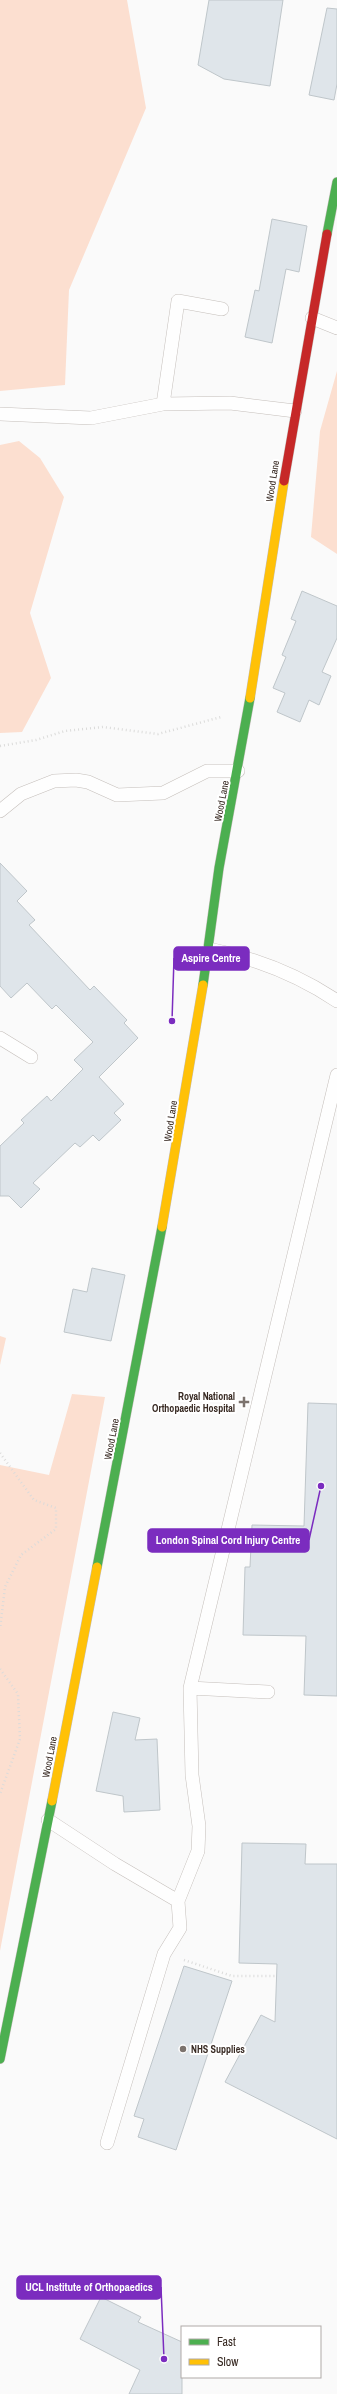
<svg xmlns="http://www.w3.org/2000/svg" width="337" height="2394" font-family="'Archivo Narrow',sans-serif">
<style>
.green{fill:#fcdfd0}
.building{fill:#dfe5ea;stroke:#bfc6ca}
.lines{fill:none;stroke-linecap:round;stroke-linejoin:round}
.lane-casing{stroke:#c5bfbb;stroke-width:14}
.fast-casing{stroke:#c5bfbb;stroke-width:10}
.slow-casing{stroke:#c5bfbb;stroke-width:10}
.jam-casing{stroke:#c5bfbb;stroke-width:10}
.path{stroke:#dbdbda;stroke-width:2.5;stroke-dasharray:1 3;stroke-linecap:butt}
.lane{stroke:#fefefe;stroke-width:13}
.fast{stroke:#4caf50;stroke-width:9}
.slow{stroke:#ffc107;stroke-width:9}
.jam{stroke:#c62828;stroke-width:9}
.poi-dot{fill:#7c736e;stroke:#fff;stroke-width:1.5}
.labels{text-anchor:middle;stroke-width:4;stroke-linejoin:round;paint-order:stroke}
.street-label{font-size:10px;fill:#382a23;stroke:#fff}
.poi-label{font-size:10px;font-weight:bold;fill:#382a23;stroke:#fff;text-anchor:end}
.leader{fill:none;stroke:#7b2cbf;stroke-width:1.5}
.callout-dot{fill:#7b2cbf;stroke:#fff;stroke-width:1.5}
.callout{fill:#7b2cbf;stroke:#7b2cbf;stroke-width:1.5}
.callout-label{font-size:11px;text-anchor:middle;font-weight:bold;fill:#fff}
</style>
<rect width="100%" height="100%" fill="#fafafa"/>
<path class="green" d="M0,0H127L146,108L69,290L65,385L0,391Z
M337,371V554L311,537L320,431Z
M19,441L40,458L64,497L30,613L51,678L22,732L0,733V445Z
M0,1336L6,1338L0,1365Z
M72,1394L105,1397L0,1951V1465L49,1475Z"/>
<path class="building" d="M209,0H283L270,86L224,79L198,65Z
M327,8L337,9V84L334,100L309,95Z
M272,219L307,226L299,272L286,269L272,343L245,337L255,290L259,291Z
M302,591L337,606V638L322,672L331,676L319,705L309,700L300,722L277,712L285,693L273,688L286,657L282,655L296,621L291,619Z
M0,863L27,891L17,901L35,920L29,925L90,990L94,986L127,1020L124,1023L138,1038L99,1077L124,1104L114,1113L121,1120L99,1141L93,1135L80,1147L75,1143L33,1183L40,1189L21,1208L9,1196H0V1146L24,1123L21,1120L47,1096L51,1101L83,1069L74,1060L93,1042L56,1005L52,1009L27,983L11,998L0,986Z
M92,1268L125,1275L111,1341L64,1332L73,1289L87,1292Z
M308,1403L337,1404V1696L304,1695L306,1636L243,1635L245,1567H250L252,1525L304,1526Z
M113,1712L140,1718L135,1740L157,1739L160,1810L124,1812L123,1796L96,1791Z
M242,1843L306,1844L305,1864H337V2139L225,2082L261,2015L275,2022L277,1964L239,1963Z
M184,1966L232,1981L176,2150L138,2137L144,2119L134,2116Z
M101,2297L141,2317L138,2322L182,2342V2394H129L140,2370L80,2339Z"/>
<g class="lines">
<defs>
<path id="lane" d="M312,318L337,328
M163,404L178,301L222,309
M0,414L91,418L163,404L230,403L295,411
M0,811L21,794L54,781L76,780L88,782L117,795L163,793L207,771H238
M209,949C255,958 298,975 337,1001
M0,1038L31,1057
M190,1688L268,1692
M48,1820L115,1864L178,1901
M107,2143L164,1954L180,1928L178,1901L198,1851L199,1826L192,1775L190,1688L337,1075"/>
<path id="fast" d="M327,234L337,182
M203,985L219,868L250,698
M97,1567L162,1227
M0,2059L52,1801"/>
<path id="slow" d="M250,698L284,481
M162,1227L203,985
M52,1801L97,1567"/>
<path id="jam" d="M284,481L327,234"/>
</defs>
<use href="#lane" class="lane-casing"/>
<use href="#fast" class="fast-casing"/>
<use href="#slow" class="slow-casing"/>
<use href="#jam" class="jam-casing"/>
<path class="path" d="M0,746L36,740L65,731L103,727L158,734L221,717
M0,1453L34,1500L56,1508V1529L21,1555L5,1587L0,1629
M0,1669L18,1694L20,1739L0,1794
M184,1960L232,1976H277"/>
<use href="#lane" class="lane"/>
<use href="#fast" class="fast"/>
<use href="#slow" class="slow"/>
<use href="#jam" class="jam"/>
</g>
<g class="poi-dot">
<path d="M242 1396h4v4h4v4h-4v4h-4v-4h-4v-4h4z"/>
<circle cx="183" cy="2049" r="4"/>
</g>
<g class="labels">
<g class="street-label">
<text transform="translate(272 481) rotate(-81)" y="4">Wood Lane</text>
<text transform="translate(221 801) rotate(-79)" y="4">Wood Lane</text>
<text transform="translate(170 1121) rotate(-81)" y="4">Wood Lane</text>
<text transform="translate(111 1439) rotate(-79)" y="4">Wood Lane</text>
<text transform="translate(49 1757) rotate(-79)" y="4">Wood Lane</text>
</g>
<g class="poi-label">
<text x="235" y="1400">Royal National<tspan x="235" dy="12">Orthopaedic Hospital</tspan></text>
<text x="191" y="2053" text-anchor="start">NHS Supplies</text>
</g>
</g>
<path class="leader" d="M172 1021L174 958M321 1486L309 1540M164 2359L161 2287"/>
<g class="callout-dot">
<circle cx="172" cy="1021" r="4"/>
<circle cx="321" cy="1486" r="4"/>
<circle cx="164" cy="2359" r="4"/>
</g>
<g class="callout">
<rect x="174" y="947" width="75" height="23" rx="4"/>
<rect x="148" y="1529" width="161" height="23" rx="4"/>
<rect x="17" y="2276" width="144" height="23" rx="4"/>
</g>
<g class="callout-label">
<text x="211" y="962">Aspire Centre</text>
<text x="228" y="1544">London Spinal Cord Injury Centre</text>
<text x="89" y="2291">UCL Institute of Orthopaedics</text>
</g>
<rect x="181" y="2326" width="140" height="52" fill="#ffffff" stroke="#afaaa7"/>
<rect x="189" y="2339" width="20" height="6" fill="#4caf50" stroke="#afaaa7"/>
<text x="217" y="2346" font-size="12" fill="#382a23">Fast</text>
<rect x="189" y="2359" width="20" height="6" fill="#ffc107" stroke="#afaaa7"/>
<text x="217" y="2366" font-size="12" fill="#382a23">Slow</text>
</svg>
